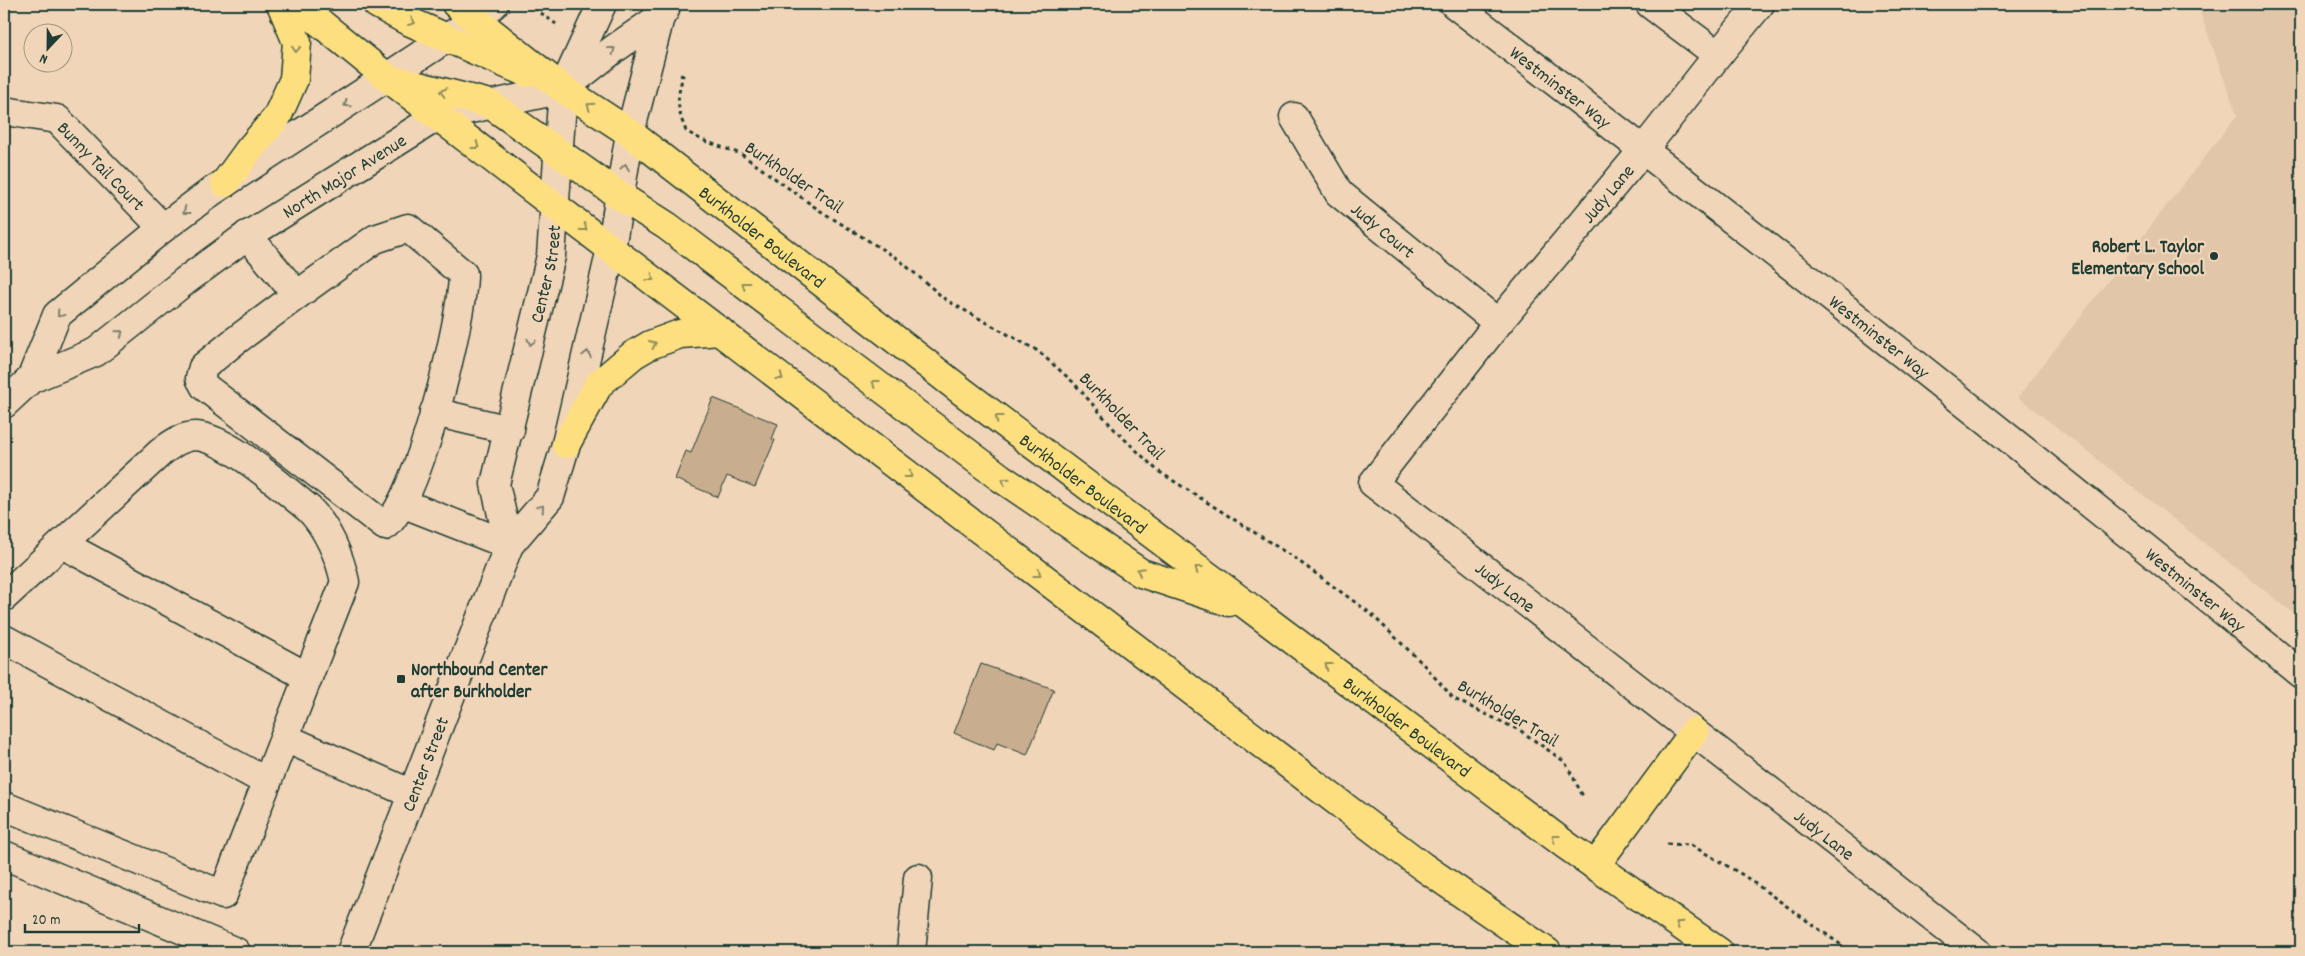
<svg xmlns="http://www.w3.org/2000/svg" width="2305" height="956" font-family="Dekko,sans-serif">
<style>
.built{fill:#e1c6a9}
.building{fill:#c8ae8e;stroke:#1f3d34}
.lines{fill:none;stroke-linecap:round;stroke-linejoin:round}
.minor-casing{stroke:#1f3d34;stroke-width:31}
.major-casing{stroke:#1f3d34;stroke-width:31}
.path{stroke:#1f3d34;stroke-width:3;stroke-dasharray:4 4;stroke-linecap:butt}
.minor{stroke:#f1d5b8;stroke-width:28}
.major{stroke:#fedf80;stroke-width:28}
.oneway{stroke:#8e8e5a}
.oneway2{stroke:#7d816f}
.poi-dot{fill:#1f3d34;stroke:#f1d5b8;stroke-width:2}
.labels{text-anchor:middle;stroke-width:4.5;stroke-linejoin:round;paint-order:stroke}
.street-label{font-size:19px;fill:#1f3d34;stroke:#f1d5b8}
.poi-label{font-size:19px;font-weight:bold;fill:#1f3d34;stroke:#f1d5b8;text-anchor:end}
</style>
<rect width="100%" height="100%" fill="#f1d5b8"/>
<filter id="ink" filterUnits="userSpaceOnUse"><feTurbulence type="fractalNoise" baseFrequency=".02" numOctaves="2"/><feDisplacementMap in="SourceGraphic" scale="10" xChannelSelector="R" yChannelSelector="G"/><feConvolveMatrix kernelMatrix="1 2 1 2 8 2 1 2 1" color-interpolation-filters="sRGB"/></filter>
<g filter="url(#ink)">
<path class="built" d="M2197,4H2301V619L2018,397L2237,115Z"/>
<path class="building" d="M713,398L778,424L772,439L775,440L755,487L727,476L718,497L675,479L686,451L691,453Z
M981,664L1054,689L1027,755L997,743L994,750L954,733Z"/>
<g class="lines">
<defs>
<g id="minor">
<path id="s1" d="M1454,4C1740,223 2022,447 2301,674"/>
<path d="M1650,4L1718,55L1760,4"/>
<path id="s2" d="M1718,55L1644,149L1498,323L1373,483L1977,952"/>
<path id="s3" d="M4,111L57,119L163,228"/>
<path id="s4" d="M1294,117L1339,193L1498,323"/>
<path d="M408,228L463,274C463,318 418,501 385,526L205,387L200,378L203,367L235,341L297,295L375,239Z"/>
<path d="M247,235L297,295"/>
<path d="M31,379L57,315L163,228L211,192L476,19L494,4"/>
<path id="s5" d="M4,404L31,379L96,352L185,281L242,239L438,116L563,89L614,49L660,17L665,10"/>
<path d="M434,412L510,430"/>
<path d="M402,503L509,545"/>
<path d="M62,544L308,677"/>
<path id="s6" d="M509,545L495,484L551,256L563,89L602,4"/>
<path d="M4,597L161,452C172,444 182,436 196,436C230,439 281,487 309,509C327,527 340,557 345,582L223,895L4,806"/>
<path d="M4,639L267,782"/>
<path d="M285,738L412,794"/>
<path d="M4,855L236,952"/>
<path id="s7" d="M351,952L509,545L550,497L566,444L611,249L630,133L660,17"/>
<path d="M911,952L918,878"/>
</g>
<g id="major">
<path d="M297,4L388,78L556,207L1422,866L1547,952"/>
<path d="M377,4L406,20L527,73"/>
<path id="s8" d="M456,4L563,89L630,133L963,392L1567,846L1719,952"/>
<path d="M399,81L490,104L620,196L667,226L1001,478L1141,573L1229,602"/>
<path d="M225,183L249,150L277,117L294,79L297,42L281,4"/>
<path d="M566,444L599,384L633,355L650,345L680,334L720,331"/>
<path d="M1595,866L1694,732"/>
</g>
</defs>
<use href="#minor" class="minor-casing"/>
<use href="#major" class="major-casing"/>
<path class="path" d="M534,8L556,24
M680,75L683,76C676,99 677,109 686,131L702,140L741,154L819,210L898,259L946,300L1038,351L1073,382L1116,431L1158,471L1293,557L1370,613L1422,663L1454,699L1521,731L1565,762L1584,798
M1667,844L1691,845L1743,875L1851,952"/>
<use href="#minor" class="minor"/>
<use href="#major" class="major"/>
</g>
<defs><path id="oneway-chevron" d="M-2-3.5L2.5 0L-2 3.5" fill="none" stroke-width="1.6" stroke-linecap="round" stroke-linejoin="round" transform="scale(1.25)"/></defs>
<g class="oneway">
<use href="#oneway-chevron" transform="translate(412 22) rotate(23)"/>
<use href="#oneway-chevron" transform="translate(296 49) rotate(93)"/>
<use href="#oneway-chevron" transform="translate(443 92) rotate(-166)"/>
<use href="#oneway-chevron" transform="translate(590 106) rotate(-146)"/>
<use href="#oneway-chevron" transform="translate(476 146) rotate(37)"/>
<use href="#oneway-chevron" transform="translate(584 228) rotate(37)"/>
<use href="#oneway-chevron" transform="translate(651 278) rotate(37)"/>
<use href="#oneway-chevron" transform="translate(745 285) rotate(-143)"/>
<use href="#oneway-chevron" transform="translate(653 344) rotate(-25)"/>
<use href="#oneway-chevron" transform="translate(780 377) rotate(37)"/>
<use href="#oneway-chevron" transform="translate(875 383) rotate(-143)"/>
<use href="#oneway-chevron" transform="translate(998 418) rotate(-143)"/>
<use href="#oneway-chevron" transform="translate(909 475) rotate(37)"/>
<use href="#oneway-chevron" transform="translate(1005 481) rotate(-145)"/>
<use href="#oneway-chevron" transform="translate(1198 569) rotate(-143)"/>
<use href="#oneway-chevron" transform="translate(1140 571) rotate(-152)"/>
<use href="#oneway-chevron" transform="translate(1038 574) rotate(37)"/>
<use href="#oneway-chevron" transform="translate(1328 666) rotate(-143)"/>
<use href="#oneway-chevron" transform="translate(1555 838) rotate(-143)"/>
<use href="#oneway-chevron" transform="translate(1679 924) rotate(-145)"/>
</g>
<g class="oneway2">
<use href="#oneway-chevron" transform="translate(612 50) rotate(-37)"/>
<use href="#oneway-chevron" transform="translate(347 104) rotate(147)"/>
<use href="#oneway-chevron" transform="translate(625 167) rotate(-81)"/>
<use href="#oneway-chevron" transform="translate(186 211) rotate(143)"/>
<use href="#oneway-chevron" transform="translate(60 314) rotate(131)"/>
<use href="#oneway-chevron" transform="translate(120 333) rotate(-39)"/>
<use href="#oneway-chevron" transform="translate(531 342) rotate(103)"/>
<use href="#oneway-chevron" transform="translate(587 354) rotate(-77)"/>
<use href="#oneway-chevron" transform="translate(541 508) rotate(-50)"/>
</g>
</g>
<g class="poi-dot">
<circle cx="2214" cy="256" r="5"/>
<rect x="396" y="674" width="10" height="10" rx="2.5"/>
</g>
<g class="labels">
<g class="street-label">
<text dy="7" stroke="none"><textPath href="#s1" startOffset="135">Westminster Way</textPath></text>
<text dy="7" stroke="none"><textPath href="#s3" startOffset="118">Bunny Tail Court</textPath></text>
<text dy="7" stroke="none"><textPath href="#s5" startOffset="412">North Major Avenue</textPath></text>
<text transform="translate(795 176) rotate(34)" y="7">Burkholder Trail</text>
<text transform="translate(1607 193) rotate(-50)" y="7">Judy Lane</text>
<text dy="7" stroke="none"><textPath href="#s4" startOffset="146">Judy Court</textPath></text>
<text dy="7" stroke="none"><textPath href="#s8" startOffset="385">Burkholder Boulevard</textPath></text>
<text dy="7" stroke="none"><textPath href="#s6" startOffset="279">Center Street</textPath></text>
<text dy="7" stroke="none"><textPath href="#s1" startOffset="540">Westminster Way</textPath></text>
<text transform="translate(1123 415) rotate(46)" y="7">Burkholder Trail</text>
<text dy="7" stroke="none"><textPath href="#s8" startOffset="790">Burkholder Boulevard</textPath></text>
<text dy="7" stroke="none"><textPath href="#s2" startOffset="718">Judy Lane</textPath></text>
<text dy="7" stroke="none"><textPath href="#s1" startOffset="945">Westminster Way</textPath></text>
<text transform="translate(1509 712) rotate(31)" y="7">Burkholder Trail</text>
<text dy="7" stroke="none"><textPath href="#s8" startOffset="1195">Burkholder Boulevard</textPath></text>
<text dy="7" stroke="none"><textPath href="#s7" startOffset="202">Center Street</textPath></text>
<text dy="7" stroke="none"><textPath href="#s2" startOffset="1122">Judy Lane</textPath></text>
</g>
<g class="poi-label">
<text x="2204" y="252">Robert L. Taylor<tspan x="2204" dy="22">Elementary School</tspan></text>
<text x="411" y="675" text-anchor="start">Northbound Center<tspan x="411" dy="22">after Burkholder</tspan></text>
</g>
</g>
<rect width="2305" height="956" fill="none" stroke="#f1d5b8" stroke-width="20"/>
<rect x="10" y="10" width="2285" height="936" fill="none" stroke="#1f3d34" stroke-width="2" filter="url(#ink)"/>
<g transform="translate(48 48) rotate(202)"><circle r="24" fill="#f1d5b8" stroke="#9d9883"/>
<path d="M0-4L9 19L0 12L-9 19Z" fill="#1f3d34"/>
<text y="-8" font-size="14" font-weight="bold" text-anchor="middle" fill="#1f3d34">N</text>
</g>
<path d="M25 924v8h114v-8" fill="none" stroke="#1f3d34" stroke-width="2.5"/>
<text x="32" y="924" font-size="15" fill="#1f3d34" stroke="#f1d5b8" stroke-width="4" paint-order="stroke">20 m</text>
</svg>
